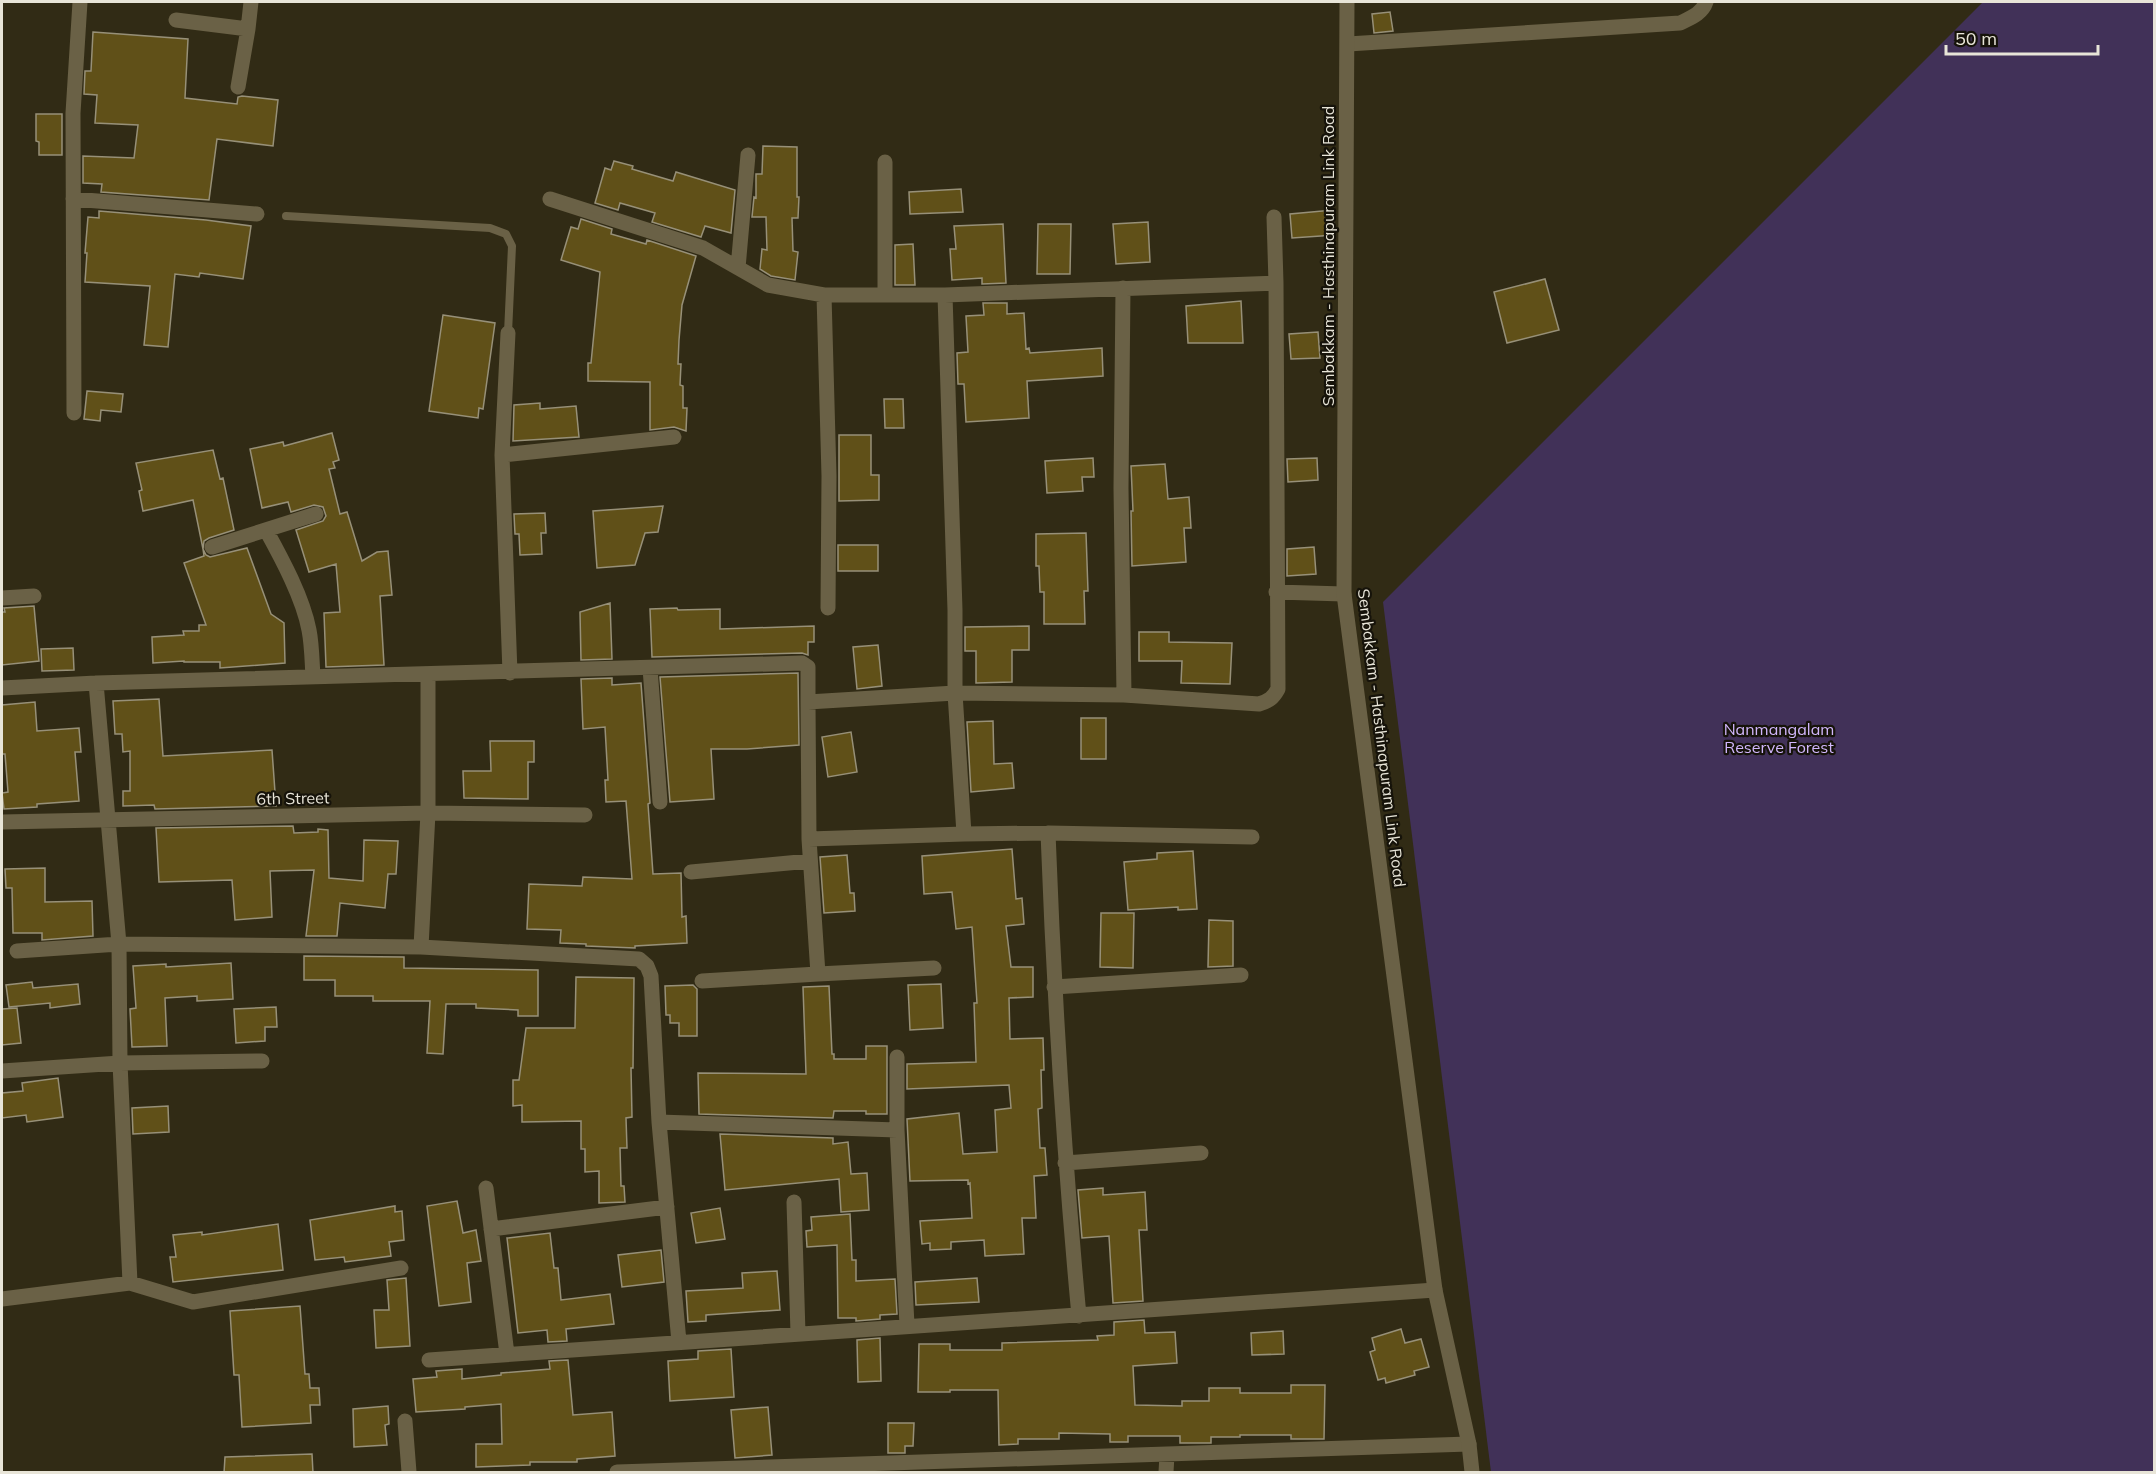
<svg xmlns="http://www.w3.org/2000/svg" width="2156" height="1474" font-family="Mulish,sans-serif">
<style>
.green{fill:#413158}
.building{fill:#605018;stroke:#979078;stroke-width:1.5}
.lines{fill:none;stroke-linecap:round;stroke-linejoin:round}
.service{stroke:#6a6146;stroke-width:8}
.minor{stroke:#6a6146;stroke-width:15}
.tertiary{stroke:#6a6146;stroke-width:15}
.labels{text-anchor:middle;stroke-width:4.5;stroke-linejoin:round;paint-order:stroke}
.street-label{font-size:16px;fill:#e8e5d8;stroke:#16130a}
.park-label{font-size:16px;fill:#d2b7fd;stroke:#16130a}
</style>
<rect width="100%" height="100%" fill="#312b15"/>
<path class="green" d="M1983,2H2154V1472H1491L1383,602Z"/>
<path class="building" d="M1390,12L1393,31L1374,33L1372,14Z
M93,32L188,39L185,98L237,104L238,97L242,96L278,100L273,146L217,139L209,200L101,192L102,184L83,183V156L134,158L138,125L95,123L97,95L84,94L85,71H91Z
M36,114H62V155H39V142L36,141Z
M763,146L797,147V197H799L798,218H792L793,251L798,252L795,280L771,276L760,269L762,249L767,250L766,217H752L754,197L756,198V174H762Z
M614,161L633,166L632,169L673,181L676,172L735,190L731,233L705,226L701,237L652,222L655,213L620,203L618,210L595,203L605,168L611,170Z
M961,189L963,212L910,214L909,192Z
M1333,210L1335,235L1292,238L1290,214Z
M99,211L206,220L251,226L243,279L200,273L199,277L175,274L168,347L144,345L150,286L85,282L87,253H85L88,217L99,218Z
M581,219L612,229L611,234L646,244L647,240L696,256L682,305L679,340L678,364H681L680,385L683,386V408H687L686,431L674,427L650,430V382L588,381V363H591L600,272L561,260L571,227L578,229Z
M1148,222L1150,262L1116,264L1113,224Z
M1003,224L1006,283L982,284V278L952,280L950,249H956L954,226Z
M1038,224H1071L1070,274H1037Z
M913,244L915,285H895V245Z
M1545,279L1559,330L1507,343L1494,292Z
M1241,301L1243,343H1188L1186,306Z
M983,303H1007V314L1024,313L1026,349L1029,348L1030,353L1102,348L1103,376L1027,381L1029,418L966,422L964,384H958L957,353L968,352L966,316L984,315Z
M443,315L495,323L483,409L479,408L478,418L429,411Z
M1318,332L1320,358L1291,359L1289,334Z
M87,391L123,394L121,412L101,410L100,421L84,419Z
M884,399H903L904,428H885Z
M540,403V409L576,406L579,437L513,441L514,405Z
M332,433L339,460L333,462L335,468L329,469L340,514L347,512L362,561L377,552L388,551L392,595L380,596L384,665L326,667L324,613L340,612L336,564L309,572L296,530L323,521L326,516L323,507L314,505L291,512L288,502L262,508L250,449L283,442L284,446Z
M839,435H871V475H879V500L839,501Z
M213,450L220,479L223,478L234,530L209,538L204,541L203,549L193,500L143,511L139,491L142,490L136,463Z
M1093,458L1094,477H1082L1083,491L1047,493L1045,461Z
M1317,458L1318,480L1288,482L1287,459Z
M1165,464L1168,499L1189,497L1191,528H1184L1186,562L1132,566L1131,511H1133L1131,466Z
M663,506L658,532L645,533L635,565L597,568L593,511Z
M545,513L546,533H541L542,554L520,555L519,534H515L514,514Z
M1086,533L1088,591H1084L1085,624H1044V592H1040L1039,566H1036V534Z
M838,545H878V571H838Z
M1314,547L1316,574L1287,576V549Z
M247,548L271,614L284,623L285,663L220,668V662H184V661L153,663L152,637L184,635L183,631H199V625H206L184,563L204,556L203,549L206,555L210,557Z
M610,603L612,659L581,660L580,612Z
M34,606L39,661L2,665V612H5L4,608Z
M677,608L678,610L720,609V629L814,626V642H808V655L802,653L652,657L650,609Z
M1029,626V650H1012V682L976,683V651H965V627Z
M1139,632H1169V642L1232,643L1230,684L1181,683L1182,661H1139Z
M878,645L882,686L857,689L853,647Z
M73,648L74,670L42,671L41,649Z
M798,673L799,745L747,749H711L714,799L670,802L660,677Z
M612,678V685L641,683L650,803L648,804L653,874L681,873L682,917L686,916L687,943L635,946V948L586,946V944L560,943L561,930L527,929L529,884L582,886L583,877L632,879L626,801L606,802L605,780H608L605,727L583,729L581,679Z
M159,699L163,756L272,750L276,806L155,809L154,805L123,806V791H130V751L123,752L122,734H115L113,701Z
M35,702L37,731L79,728L81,752H75L79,801L37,804V807L4,809L2,793L8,792L5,754H2V705Z
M1081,718H1106V759H1081Z
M993,721L994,764L1012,763L1014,788L971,792L967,722Z
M851,732L857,772L828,777L822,737Z
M490,741H534V762H528V799L464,798L463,771H491Z
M293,826L294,833L318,832V829L328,830L329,878L363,881L364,840L398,841L396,874H388L385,908L340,903L337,936H306L314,870L270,871L272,917L235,920L232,880L159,882L156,828Z
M1012,849L1016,899L1022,898L1024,924L1006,926L1011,967H1033V997L1009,998L1010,1039L1043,1038L1044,1070H1041L1042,1108L1038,1109L1040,1148H1045L1047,1175L1034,1176L1036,1218H1022L1024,1254L985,1256L984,1240L951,1242V1249L930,1250V1243L922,1244L920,1221L972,1218L970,1183L968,1184V1180L910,1181L907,1119L959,1113L963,1154L997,1152L995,1110L1011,1108L1009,1085L907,1089V1064L976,1062L974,1003H977L972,927L956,929L952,892L924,894L922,856Z
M1193,851L1197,909L1178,910V907L1128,910L1124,862L1157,859V853Z
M847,855L850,893H854L855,911L824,913L820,857Z
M45,868V902L92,901L93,936L42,940V933H13L12,888H6L5,869Z
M1101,913H1134L1133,968L1100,967Z
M1209,920L1233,921V966L1208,967Z
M304,956L404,957V968L538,970V1016H518V1010L476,1008V1004H446L443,1054L427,1053L430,1001H373V996H335V980H304Z
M231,963L233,999L197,1001V996L165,998L167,1046L132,1047L130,1009L136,1008L133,966L166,964V967Z
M576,977L634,978L633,1068H631L632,1117L626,1118L627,1148H620L621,1186H624L625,1202L599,1203V1171L585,1172V1149H581V1121L522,1122V1105L513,1106V1080H519L526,1028H575Z
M32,982L33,988L78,984L80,1004L50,1008V1003L9,1007L6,985Z
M941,984L943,1028L910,1030L908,985Z
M693,985L697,989V1036H679V1023H670V1015H666L665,986Z
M829,986L832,1054H834V1059H866V1046H887V1114H866V1111H834L833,1118L699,1114L698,1073L806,1074L803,987Z
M276,1007L277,1027H265V1041L236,1043L234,1009Z
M17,1008L21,1043L2,1045V1009Z
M58,1078L63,1117L27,1122L26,1115L2,1118V1093L23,1091L22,1083Z
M168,1106L169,1132L133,1134L132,1108Z
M720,1134L833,1138V1144L848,1142L851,1174L867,1173L869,1210L841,1212L839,1179L725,1190Z
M1103,1188V1195L1145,1192L1147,1230H1139L1143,1301L1113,1303L1109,1236L1082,1238L1078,1190Z
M457,1201L463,1233L476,1230L481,1261L467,1263L471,1302L439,1306L427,1206Z
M395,1206V1212L402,1211L404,1240L389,1242L391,1256L345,1262L344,1257L315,1260L310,1220Z
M720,1208L725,1239L696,1243L691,1213Z
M850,1214L852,1260H856V1281L895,1279L897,1314L880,1315V1319L856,1321V1318H838L837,1245L807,1247L806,1231L812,1230L811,1217Z
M278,1224L283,1270L173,1282L170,1257H176L173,1235L202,1232V1235Z
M550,1233L554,1268H558L561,1300L610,1294L614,1324L566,1329L567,1341L548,1342L547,1330L518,1333L507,1238Z
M661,1250L664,1282L622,1287L618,1255Z
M777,1271L780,1310L706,1315V1321L688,1322L686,1291L743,1288L742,1273Z
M406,1278L410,1346L376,1348L374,1310H389L387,1280Z
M977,1278L979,1302L916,1305L915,1282Z
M300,1306L305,1374H309L310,1388H319L320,1405H310L311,1423L242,1427L239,1375H234L230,1311Z
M1144,1320L1145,1333L1175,1332L1177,1363L1133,1366L1135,1405L1182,1406V1401H1209V1388H1240V1393H1291V1385H1325L1324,1439H1291V1435H1240V1437H1211V1443H1180V1436H1128V1442H1110V1434L1059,1433V1439H1018V1444L999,1445L998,1390H950V1392H918L919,1344H950V1350H1002V1343L1098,1340L1097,1336L1114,1335V1322Z
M1401,1329L1405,1343L1421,1339L1429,1367L1414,1371L1415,1375L1386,1383L1385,1378L1378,1380L1370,1352L1375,1350L1372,1338Z
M1283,1331L1284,1354L1252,1355L1251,1333Z
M880,1338L881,1381L858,1382L857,1340Z
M731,1349L734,1397L670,1401L668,1361L698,1359V1351Z
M568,1360L573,1415L612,1412L615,1456L577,1459V1462H530V1465L476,1467V1444H502L501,1404L465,1407V1409L416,1412L413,1379L437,1377L436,1371L462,1369V1379L501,1375V1373L550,1369L549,1361Z
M388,1406L389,1424L385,1425L387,1445L354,1447L353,1409Z
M768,1407L772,1455L735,1458L731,1410Z
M888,1423H914L913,1446H905V1453H888Z
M312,1454L313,1473H224L225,1457Z"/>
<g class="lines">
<path class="service" d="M286,216L490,228L506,234L512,246L508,333"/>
<path class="minor" d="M176,20L248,29L251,2
M1348,44L1680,23C1690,18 1702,14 1706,2
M238,87L248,29
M885,162V295
M73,199L257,214
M1274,217L1276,283
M738,268L748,155
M1123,288L1121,488L1124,695
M824,295L829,476L828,608
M945,295L955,610V693L964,834
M508,333L502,455L510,673
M74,413L73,113L80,2
M502,455L674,437
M266,530C282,559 303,598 309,630C312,645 312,662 313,677
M212,547L316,514
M1276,592L1344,594
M2,598L34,596
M650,668L660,802
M96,683L119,944L120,1063L130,1283
M2,688L96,683L802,663L808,667V702L955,693L1124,695L1259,704C1269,701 1273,698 1278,689L1276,283L945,295H824L768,285L703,248L550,199
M808,702L809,839L818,974L934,968
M2,822L428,813L585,815
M1048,833C1054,994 1064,1155 1079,1316
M809,839L964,834L1048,833L1252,837
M691,872L810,861
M421,947L428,813V675
M17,951L119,944L421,947L639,959L647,966L651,976L659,1122L679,1342
M702,981L818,974
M1054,987L1241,975
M897,1057V1130L907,1325
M2,1071L120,1063L262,1061
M659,1122L897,1130
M1065,1163L1201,1153
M486,1188L507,1354
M794,1202L798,1333
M491,1229L667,1207
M2,1299L130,1283L193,1302L401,1268
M429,1360L1435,1290
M405,1421L409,1472
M617,1472L1469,1444
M1166,1472L1167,1455"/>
<path class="tertiary" d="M1347,2L1344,594L1435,1290L1469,1444L1472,1472"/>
</g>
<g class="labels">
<g class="street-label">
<text transform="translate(1328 256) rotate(-90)" y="6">Sembakkam - Hasthinapuram Link Road</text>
<text transform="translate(1382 738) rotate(83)" y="6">Sembakkam - Hasthinapuram Link Road</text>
<text transform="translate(293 798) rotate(-1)" y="6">6th Street</text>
</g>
<g class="park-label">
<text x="1779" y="735">Nanmangalam<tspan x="1779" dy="18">Reserve Forest</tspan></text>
</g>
</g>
<rect width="2156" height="1474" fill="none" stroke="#e8e5d8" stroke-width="6"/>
<path d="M1946 45v9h152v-9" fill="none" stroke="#e8e5d8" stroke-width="3"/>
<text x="1955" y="45" font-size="18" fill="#e8e5d8" stroke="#16130a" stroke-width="4.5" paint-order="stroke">50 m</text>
</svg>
